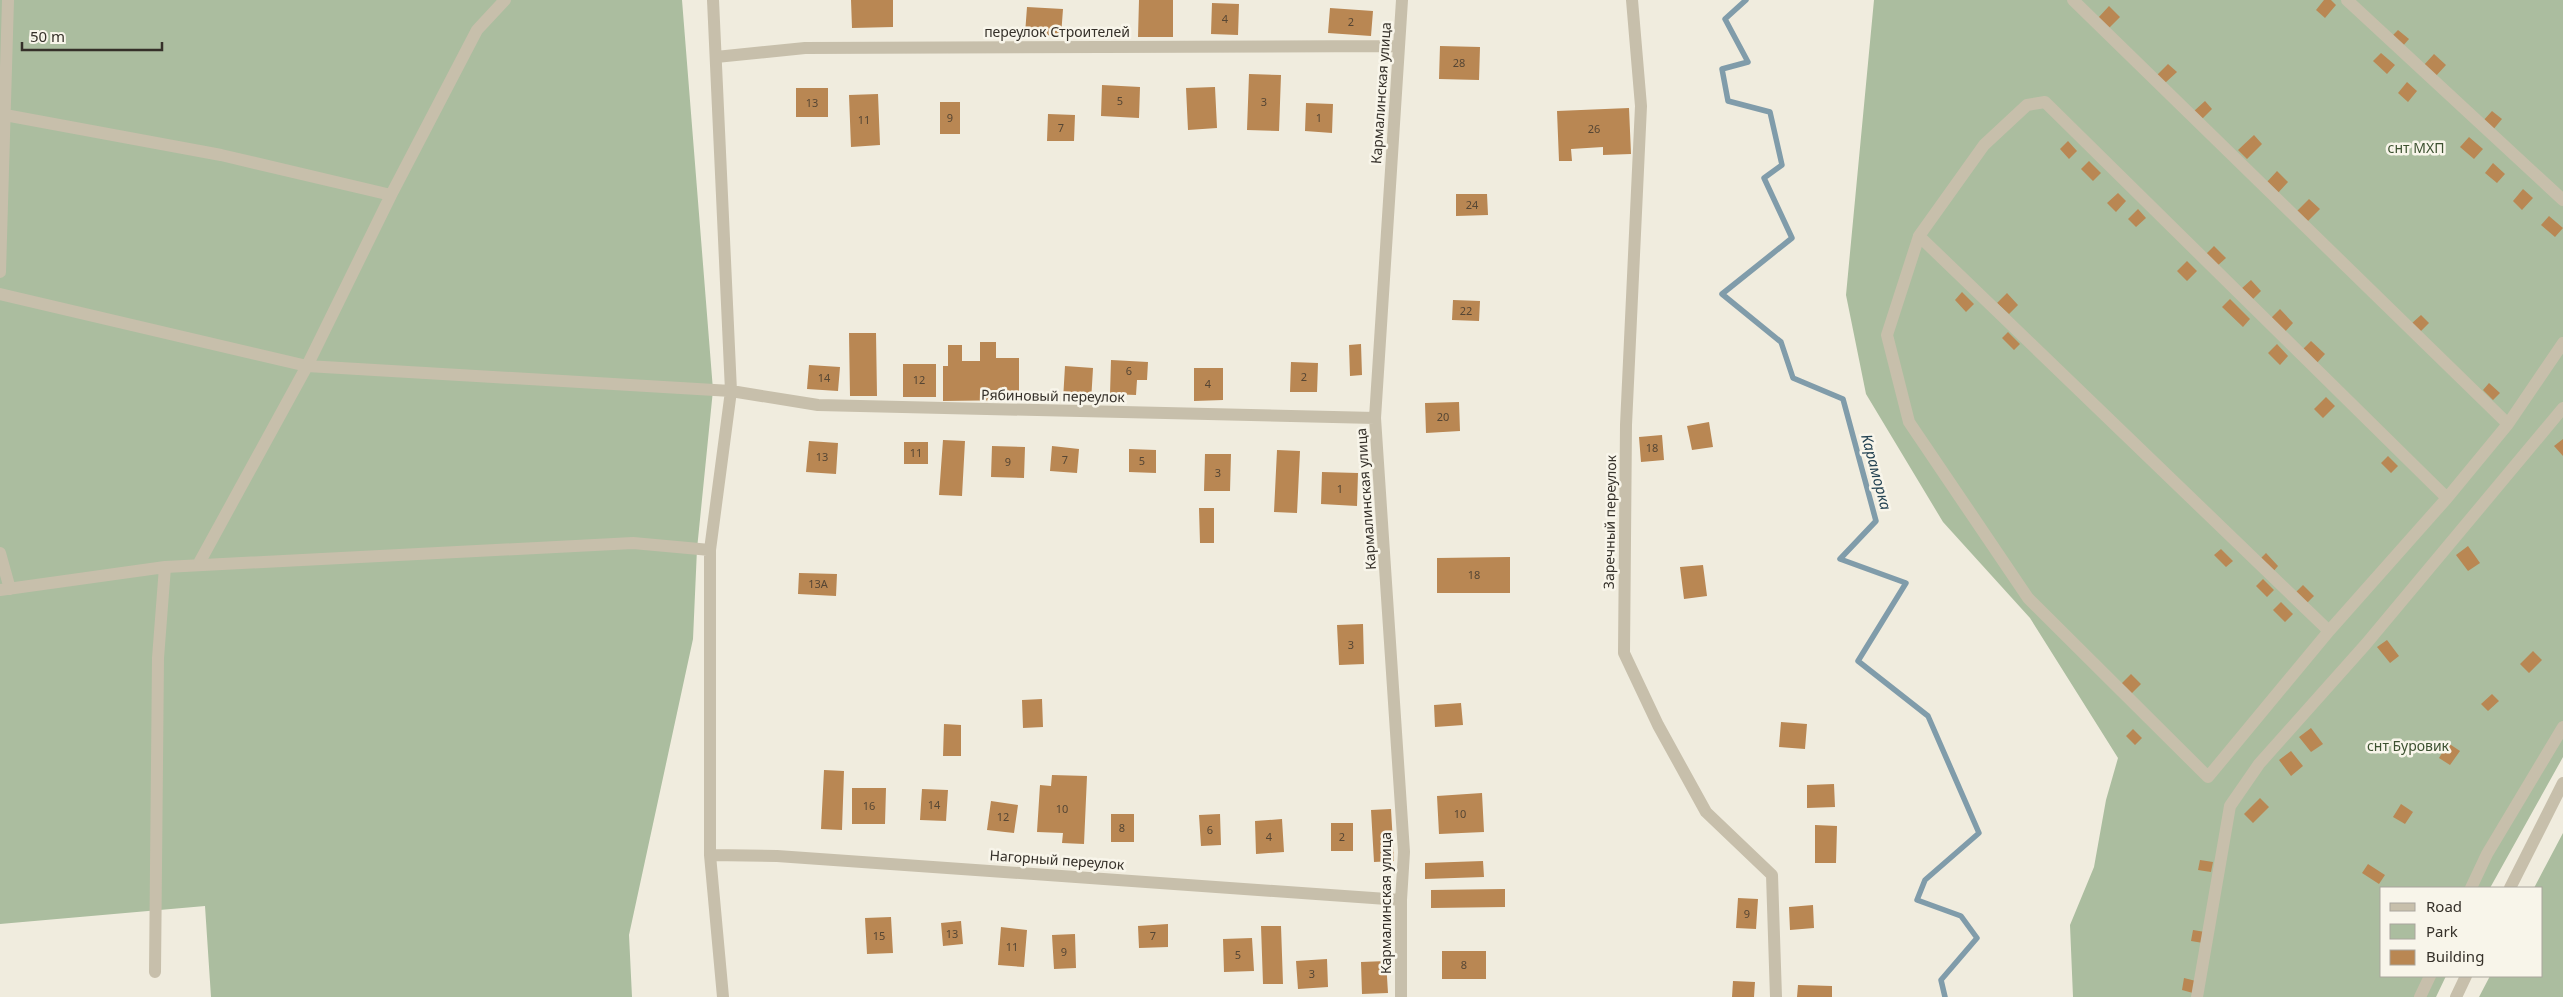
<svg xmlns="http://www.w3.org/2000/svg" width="2563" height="997" font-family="'Noto Sans',sans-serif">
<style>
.green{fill:#abbd9f}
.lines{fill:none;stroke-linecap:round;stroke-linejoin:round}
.stream{stroke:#809caa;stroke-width:5.5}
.building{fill:#b98753}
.minor{stroke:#c7bfab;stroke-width:12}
.labels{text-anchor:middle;stroke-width:5;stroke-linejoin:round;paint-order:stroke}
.number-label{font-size:11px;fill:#564634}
.street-label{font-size:14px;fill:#353029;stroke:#f8f5ea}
.park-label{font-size:14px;fill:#3c5130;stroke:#f8f5ea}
.water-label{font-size:15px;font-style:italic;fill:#234252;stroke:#f8f5ea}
</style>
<rect width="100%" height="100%" fill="#f0ecde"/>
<path class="green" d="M0,0H682L713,390L697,549L693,639L629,935L632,997H211L205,906L0,924Z
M1874,0H2563V757L2490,888H2382V976H2446L2436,997H2073L2070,925L2094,867L2106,800L2118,758L2030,618L1943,522L1866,394L1846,295Z
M2563,833V997H2479L2490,976H2542V888H2534Z"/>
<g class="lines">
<path class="stream" d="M1746,0L1725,19L1748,62L1722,69L1728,101L1770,112L1782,165L1764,178L1792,238L1722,294L1781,342L1793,378L1843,399L1876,521L1840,559L1906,583L1858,661L1928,716L1979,833L1925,880L1917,900L1961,916L1977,938L1941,980L1945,997"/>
</g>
<path class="building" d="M851,0H893V27L852,28Z
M1139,0H1173V37H1138Z
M2324,0H2331L2336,5L2325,18L2316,10Z
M1212,3L1239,4L1238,35L1211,34Z
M2109,6L2120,17L2108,29L2098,18Z
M1027,7L1063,9L1061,36L1025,34Z
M1330,8L1373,11L1371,36L1328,33Z
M2398,30L2409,39L2402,47L2391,37Z
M1440,46L1480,47L1479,80L1439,79Z
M2381,53L2395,65L2387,74L2373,61Z
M2434,54L2446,65L2435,77L2423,66Z
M2168,64L2177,72L2165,83L2157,75Z
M1249,74L1281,75L1279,131L1247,130Z
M2407,82L2417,91L2408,102L2398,93Z
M1102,85L1140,87L1139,118L1101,116Z
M1215,87L1217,128L1188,130L1186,88Z
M796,88H828V117H796Z
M878,94L880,145L851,147L849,95Z
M2205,101L2212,109L2202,119L2194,111Z
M940,102H960V134H940Z
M1306,103L1333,104L1332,133L1305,131Z
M1629,108L1631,154L1603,155V147L1571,149L1572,161H1559L1557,111Z
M2492,111L2502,119L2492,131L2482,122Z
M1048,114L1075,115L1074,141H1047Z
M2254,135L2262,144L2247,159L2238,150Z
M2469,137L2483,149L2474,159L2460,147Z
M2068,141L2077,151L2069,159L2060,149Z
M2089,161L2101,173L2093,181L2081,169Z
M2493,163L2505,174L2497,183L2485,173Z
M2277,171L2288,182L2277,194L2266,183Z
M2523,189L2533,198L2522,210L2513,201Z
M2118,193L2126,201L2116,212L2107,203Z
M1456,194H1487L1488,215L1456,216Z
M2309,199L2320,209L2307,222L2297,211Z
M2138,209L2146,218L2136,227L2128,219Z
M2549,216L2563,228L2555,237L2541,225Z
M2214,246L2226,258L2216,267L2205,255Z
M2187,261L2197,271L2187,281L2177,271Z
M2251,280L2261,291L2252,300L2241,289Z
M1962,292L1974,304L1966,312L1955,300Z
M2007,293L2018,305L2009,314L1997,303Z
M2230,299L2250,319L2243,327L2222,307Z
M1453,300L1480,301L1479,321L1452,320Z
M2280,309L2293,323L2284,333L2270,319Z
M2421,315L2429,323L2419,333L2411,324Z
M2008,332L2020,344L2014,350L2002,338Z
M849,333H876L877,396H850Z
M2311,341L2325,354L2316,364L2302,350Z
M980,342H996V358H1019V400L943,401V366H948V345H962V361H980Z
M1361,344L1362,375L1350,376L1349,345Z
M2277,344L2288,356L2280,365L2268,353Z
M1111,360L1148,362L1147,380H1137L1136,395L1110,394Z
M1291,362L1318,363L1317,392H1290Z
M903,364H936V397H903Z
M809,365L840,367L838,391L807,389Z
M1065,366L1093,368L1091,402L1063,400Z
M1194,368H1223V400L1194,401Z
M2489,383L2500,393L2493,400L2483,390Z
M2326,397L2335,406L2323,418L2314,409Z
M1459,402L1460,431L1426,433L1425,403Z
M1709,422L1713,447L1692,450L1687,426Z
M1662,435L1664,460L1641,462L1639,437Z
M2563,439V456L2554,446Z
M943,440L965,441L962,496L939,495Z
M809,441L838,443L836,474L806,472Z
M904,442H928V464H904Z
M992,446L1025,447L1024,478L991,477Z
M1052,446L1079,449L1077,473L1050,471Z
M1129,449L1156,450V473L1129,472Z
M1277,450L1300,451L1297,513L1274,512Z
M1205,454H1231L1230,491H1204Z
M2388,456L2398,466L2391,473L2381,463Z
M1322,472L1358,473L1357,506L1321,504Z
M1199,508H1214V543H1200Z
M2468,546L2480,563L2468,571L2456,555Z
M2221,549L2233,561L2226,567L2214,555Z
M2266,553L2278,566L2272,573L2259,560Z
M1510,557V593H1437V558Z
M1703,565L1707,596L1684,599L1680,567Z
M799,573L837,574L836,596L798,594Z
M2263,579L2274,590L2267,597L2256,586Z
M2303,585L2314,596L2306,604L2295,593Z
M2281,602L2293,614L2285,622L2273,610Z
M1363,624L1364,664L1339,665L1337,625Z
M2387,640L2399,656L2390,663L2377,647Z
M2533,651L2542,660L2529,673L2520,664Z
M2131,674L2141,684L2131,694L2121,684Z
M2492,694L2499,701L2488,711L2481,704Z
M1042,699L1043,727L1023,728L1022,700Z
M1461,703L1463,725L1435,727L1434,705Z
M1781,722L1807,724L1805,749L1779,747Z
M944,724L961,725V756H943Z
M2311,728L2323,744L2311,752L2299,737Z
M2133,729L2142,738L2135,745L2126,736Z
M2448,743L2460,751L2450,765L2439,758Z
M2291,751L2303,766L2291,776L2279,760Z
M824,770L844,771L842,830L821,829Z
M1052,775L1087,776L1084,844L1062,843L1063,833L1037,832L1040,785L1051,786Z
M1834,784L1835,807L1807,808V785Z
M852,788H886L885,824H852Z
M922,789L948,790L946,821L920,820Z
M1482,793L1484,832L1439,834L1437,796Z
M2260,798L2269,807L2253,823L2244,814Z
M991,801L1018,805L1014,833L987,830Z
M2401,804L2413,812L2405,824L2393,817Z
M1391,809L1394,861L1374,862L1371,810Z
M1111,814H1134V842H1111Z
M1220,814L1221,845L1201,846L1199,815Z
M1282,819L1284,852L1256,854L1255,821Z
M1331,823H1353V851H1331Z
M1815,825L1837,826L1836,863H1815Z
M2200,860L2213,862L2211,872L2198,870Z
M1483,861L1484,877L1425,879V863Z
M2368,864L2385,875L2379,884L2362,873Z
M1505,889V907L1431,908V890Z
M1738,898L1758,899L1756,929L1736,928Z
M1813,905L1814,928L1790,930L1789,907Z
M891,917L893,953L867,954L865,918Z
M961,921L963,944L943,946L941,923Z
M1168,924V947L1139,948L1138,926Z
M1261,926H1281L1283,984H1263Z
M1001,927L1027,930L1024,967L998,965Z
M2193,930L2205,932L2203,943L2191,941Z
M1075,934L1076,968L1054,969L1052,935Z
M1252,938L1254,971L1224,972L1223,939Z
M1442,951H1486V979H1442Z
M1327,959L1328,987L1298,989L1296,961Z
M1386,961L1388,993L1362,994L1361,962Z
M2184,978L2196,981L2193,993L2182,990Z
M1733,981L1755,982L1754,997H1732Z
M1798,985L1832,986V997H1797Z"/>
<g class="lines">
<path class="minor" d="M713,0L731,391L710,550V855L723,997
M1632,0L1641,106L1626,425L1624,653L1658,725L1706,812L1772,875L1776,997
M2073,0L2508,424
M2347,0L2563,200
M716,57L805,48L1399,46
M5,115L221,155L391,195
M1919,236L1887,335L1909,422L2028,598L2208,777L2329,631L2447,498L2508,424L2563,343
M0,272L8,0
M0,294L307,366L731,391L818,405L1375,418
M0,553L10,589
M198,565L307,366L391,195L477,30L505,0
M0,590L165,567L633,543L710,550
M2329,631L1919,236L1984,145L2027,105L2045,102L2447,498
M710,855L777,856L1401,900
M2471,888L2487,854L2563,727
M2510,888L2563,783
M155,972L158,658L165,567
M1401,997V900L1404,852L1375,418L1402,0
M2197,997L2230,806L2259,764L2366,644L2563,408
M2420,997L2430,976
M2456,997L2466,976"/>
</g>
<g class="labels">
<g class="number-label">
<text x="1225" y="23">4</text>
<text x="1351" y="26">2</text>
<text x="1459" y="67">28</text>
<text x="1120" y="105">5</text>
<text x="1264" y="106">3</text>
<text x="812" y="107">13</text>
<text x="950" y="122">9</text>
<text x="1319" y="122">1</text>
<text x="864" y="124">11</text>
<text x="1061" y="132">7</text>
<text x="1594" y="133">26</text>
<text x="1472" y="209">24</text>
<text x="1466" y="315">22</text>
<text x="1129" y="375">6</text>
<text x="1304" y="381">2</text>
<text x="824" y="382">14</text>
<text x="919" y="384">12</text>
<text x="1208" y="388">4</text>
<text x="1443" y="421">20</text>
<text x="1652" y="452">18</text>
<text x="916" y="457">11</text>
<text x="822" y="461">13</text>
<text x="1065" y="464">7</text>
<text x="1142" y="465">5</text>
<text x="1008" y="466">9</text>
<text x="1218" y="477">3</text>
<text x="1340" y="493">1</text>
<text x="1474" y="579">18</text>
<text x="818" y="588">13А</text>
<text x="1351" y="649">3</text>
<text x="934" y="809">14</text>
<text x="869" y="810">16</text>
<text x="1062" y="813">10</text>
<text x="1460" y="818">10</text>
<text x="1003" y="821">12</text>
<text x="1122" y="832">8</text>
<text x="1210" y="834">6</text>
<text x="1269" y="841">4</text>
<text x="1342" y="841">2</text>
<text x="1747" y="918">9</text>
<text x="952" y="938">13</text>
<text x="879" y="940">15</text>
<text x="1153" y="940">7</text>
<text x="1012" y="951">11</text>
<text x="1064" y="956">9</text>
<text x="1238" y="959">5</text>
<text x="1464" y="969">8</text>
<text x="1312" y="978">3</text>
</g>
<g class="street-label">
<text x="1057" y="37">переулок Строителей</text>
<text transform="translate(1381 93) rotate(-86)" y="5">Кармалинская улица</text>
<text transform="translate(1053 396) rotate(1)" y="5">Рябиновый переулок</text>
<text transform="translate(1366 499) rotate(-94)" y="5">Кармалинская улица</text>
<text transform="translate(1610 522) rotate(-89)" y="5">Заречный переулок</text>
<text transform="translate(1057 860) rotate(4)" y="5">Нагорный переулок</text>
<text transform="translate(1386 903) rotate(-90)" y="5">Кармалинская улица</text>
</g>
<g class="park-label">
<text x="2416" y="153">снт МХП</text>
<text x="2408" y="751">снт Буровик</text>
</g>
<g class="water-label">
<text transform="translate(1876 472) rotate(75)" y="5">Караморка</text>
</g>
</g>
<rect x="2380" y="887" width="162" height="90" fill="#f8f5ea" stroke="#aaa69d"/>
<rect x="2390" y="903" width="25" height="8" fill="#c7bfab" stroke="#aaa69d"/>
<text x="2426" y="912" font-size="15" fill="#353029">Road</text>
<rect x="2390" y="924" width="25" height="15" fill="#abbd9f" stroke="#aaa69d"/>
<text x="2426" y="937" font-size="15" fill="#353029">Park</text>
<rect x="2390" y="950" width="25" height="15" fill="#b98753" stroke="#aaa69d"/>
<text x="2426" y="962" font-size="15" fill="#353029">Building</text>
<path d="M22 42v8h140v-8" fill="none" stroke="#353029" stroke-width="2.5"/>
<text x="30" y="42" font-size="15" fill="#353029" stroke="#f8f5ea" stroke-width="4" paint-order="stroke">50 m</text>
</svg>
